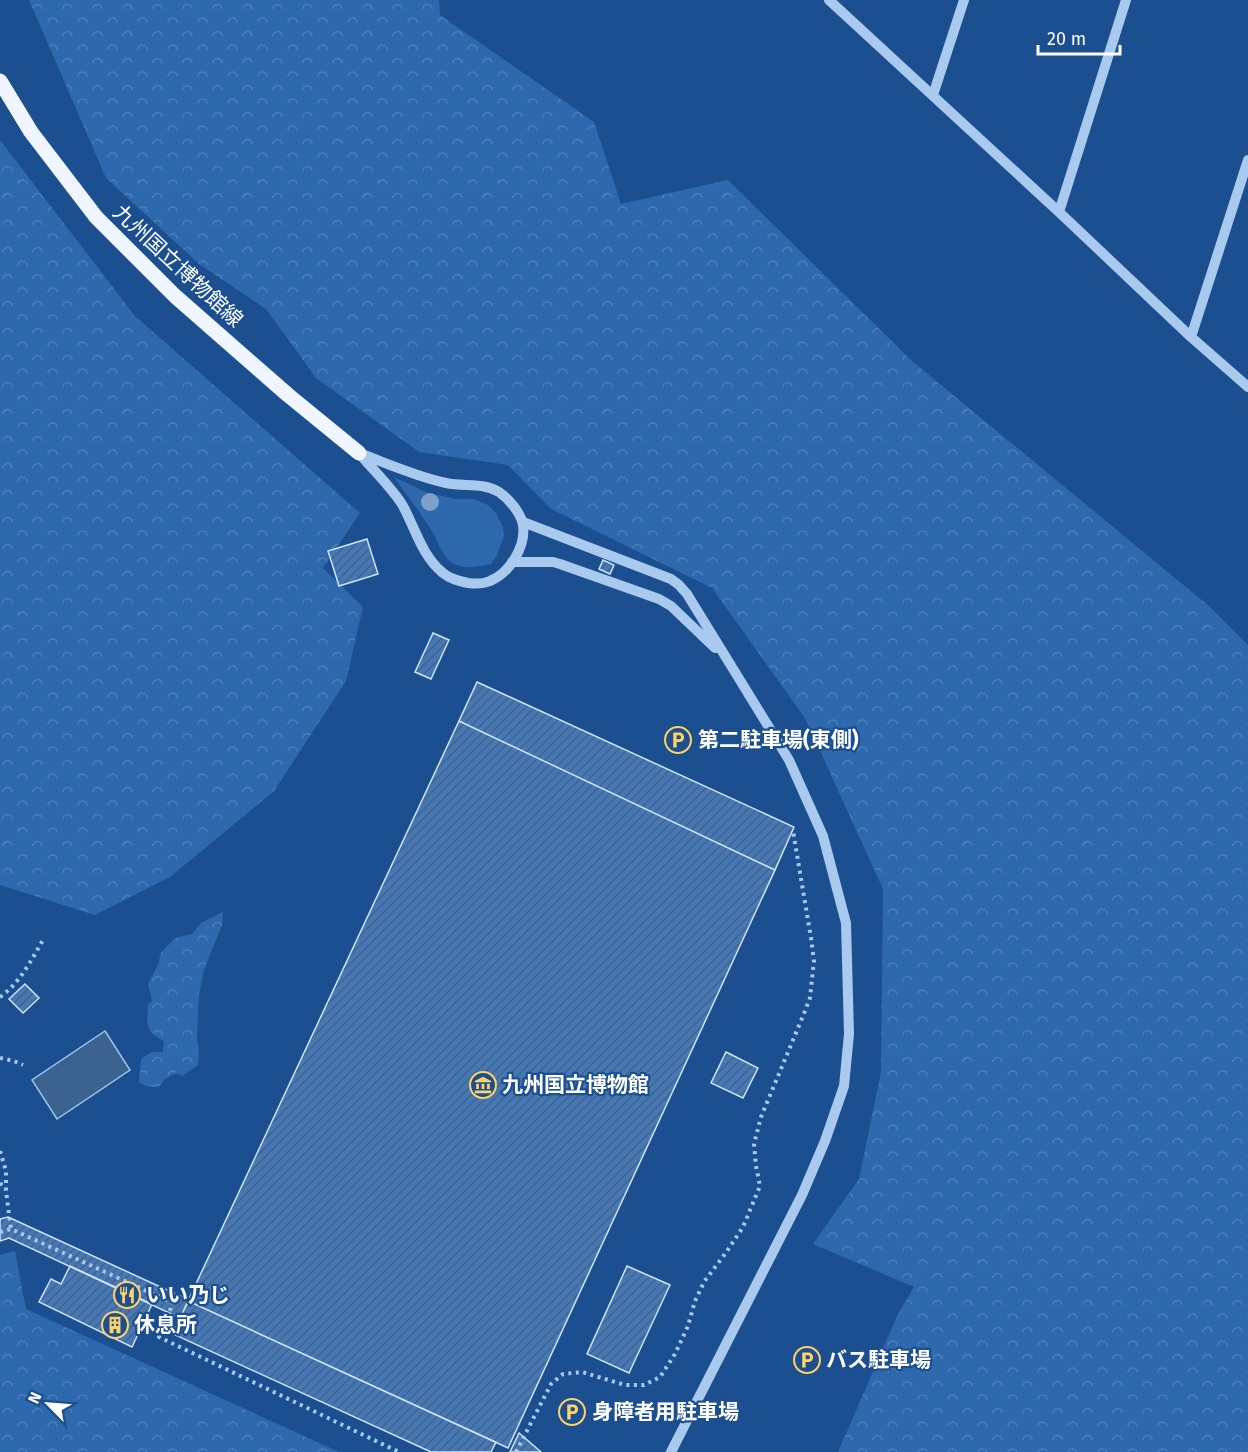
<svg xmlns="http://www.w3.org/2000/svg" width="1248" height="1452" font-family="'Fira Sans','Noto Sans JP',sans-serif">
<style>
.grass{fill:#2e69ad}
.forest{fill:url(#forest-crowns)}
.water{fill:#3c6290;stroke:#9cc4f0;stroke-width:1.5}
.building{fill:url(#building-hatch);stroke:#cfe3fa;stroke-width:1.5}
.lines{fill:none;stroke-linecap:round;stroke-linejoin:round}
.path{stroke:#a9c9ee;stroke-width:4;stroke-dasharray:3 4.5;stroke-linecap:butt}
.minor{stroke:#a9c9ee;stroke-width:10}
.major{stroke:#f0f6ff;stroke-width:15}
.tree{fill:#7ea0ca}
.labels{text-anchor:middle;stroke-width:4.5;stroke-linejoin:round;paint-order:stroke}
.street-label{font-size:21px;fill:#fff;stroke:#1b4f8f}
.poi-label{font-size:21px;font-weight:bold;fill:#fff;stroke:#1b4f8f;text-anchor:start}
</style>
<defs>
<pattern id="forest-crowns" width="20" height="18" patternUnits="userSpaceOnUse" patternTransform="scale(1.5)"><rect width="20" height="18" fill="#2e69ad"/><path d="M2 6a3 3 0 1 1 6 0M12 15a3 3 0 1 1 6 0" fill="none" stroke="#4d80b9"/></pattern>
<pattern id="building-hatch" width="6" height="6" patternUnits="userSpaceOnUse" patternTransform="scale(1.5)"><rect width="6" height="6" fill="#4478b7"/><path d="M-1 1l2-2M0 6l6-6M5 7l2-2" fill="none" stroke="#486282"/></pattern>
</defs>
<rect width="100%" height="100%" fill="#1b4f8f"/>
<path class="grass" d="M394,477L428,493L457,499H473L488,505L496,513L503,527L504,536L497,555L491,564C480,566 464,570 454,564C441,556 438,540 430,528C419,511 406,494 394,477Z"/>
<path class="forest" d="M29,0H439L440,15L594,122L621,204L728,180L912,361L1209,606L1248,645V1452H838L898,1314L914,1287L813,1244L859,1179L881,1072L883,889L805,718L712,588L551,509L508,465L419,452L316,378L266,309L199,264L106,178Z
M0,140L135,316L360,513L323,568L363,607L346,681L274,791L170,877L95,915L0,885Z
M223,912L222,925L204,970L199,993L197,1038L199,1053L198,1065L182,1076L176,1073L165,1079L159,1087H149L139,1083L141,1059L152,1052H163L164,1041C145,1031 147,1025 148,1005L152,1001L148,984L159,963L160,954L175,938L192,934L201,923Z
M15,1251L26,1309L339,1452H0V1255Z"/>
<path class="water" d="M105,1031L130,1070L57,1119L32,1080Z"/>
<path class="building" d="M367,539L378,574L339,586L328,551Z
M603,560L614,565L610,574L599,569Z
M433,633L449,640L431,679L415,672Z
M477,682L794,827L775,870L459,721Z
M459,721L775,870L508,1448L188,1301Z
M25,984L39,998L23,1013L9,999Z
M726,1052L758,1068L743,1098L711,1083Z
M8,1217L189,1300L180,1318L9,1238L0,1241V1219Z
M70,1266L152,1304L132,1347L39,1302L51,1279L61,1284Z
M627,1266L670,1285L629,1373L587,1354Z
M188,1301L496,1442L491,1452H431L173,1334Z
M519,1433L541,1452H510Z"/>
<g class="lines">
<path class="path" d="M0,997C20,983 32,959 44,938
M0,1058L14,1061L23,1065
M0,1151L6,1171V1191L11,1229
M0,1183L6,1190
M0,1232L11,1229L173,1303L159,1337L399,1452
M516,1452L551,1384L563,1374L582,1372L625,1385H644L660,1377L675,1354L688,1326L695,1301L704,1282L725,1254L743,1227L760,1186L756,1166L754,1144L761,1117L803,1016L810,998L812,979L814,961L811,938L793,831"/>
<path class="minor" d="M829,0L1059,212L1191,337L1248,387
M933,95L964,0
M1059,212L1126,0
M1191,337L1248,160
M359,453C386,463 417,477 446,483C464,487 482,482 499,492C509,499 521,513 523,525C526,546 510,573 490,581C483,584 475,584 468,583C459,581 450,579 443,573C422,556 415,528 403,506C393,489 372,469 359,453Z
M523,522L671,579L679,585L687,594L789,760L823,836L846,923L849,1034L844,1086L825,1141L802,1195L671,1452
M512,562H553L560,564L659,599L671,606L715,648"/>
<path class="major" d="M0,81L31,132L96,217L175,296L288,395L359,453"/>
</g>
<circle class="tree" cx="430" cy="502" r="9"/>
<defs>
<symbol id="parking-ring" viewBox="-11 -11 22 22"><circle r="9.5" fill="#1b4f8f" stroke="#ffd166" stroke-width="1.5"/><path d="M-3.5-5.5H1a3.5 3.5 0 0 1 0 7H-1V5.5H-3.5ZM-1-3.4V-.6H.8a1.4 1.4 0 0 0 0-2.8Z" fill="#ffd166"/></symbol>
<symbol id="museum-ring" viewBox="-11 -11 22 22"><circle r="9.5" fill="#1b4f8f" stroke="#ffd166" stroke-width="1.5"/><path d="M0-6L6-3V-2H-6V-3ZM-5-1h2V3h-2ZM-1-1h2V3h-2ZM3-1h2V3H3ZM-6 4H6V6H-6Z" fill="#ffd166"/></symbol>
<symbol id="restaurant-ring" viewBox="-11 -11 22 22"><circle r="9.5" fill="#1b4f8f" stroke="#ffd166" stroke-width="1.5"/><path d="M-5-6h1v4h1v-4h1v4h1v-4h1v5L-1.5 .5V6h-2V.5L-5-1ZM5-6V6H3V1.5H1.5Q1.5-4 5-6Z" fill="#ffd166"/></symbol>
<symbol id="building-ring" viewBox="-11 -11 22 22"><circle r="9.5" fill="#1b4f8f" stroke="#ffd166" stroke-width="1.5"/><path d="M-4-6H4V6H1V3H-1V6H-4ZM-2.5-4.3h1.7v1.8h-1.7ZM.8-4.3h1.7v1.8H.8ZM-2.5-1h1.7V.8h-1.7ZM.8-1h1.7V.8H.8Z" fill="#ffd166"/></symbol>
</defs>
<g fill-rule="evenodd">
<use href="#parking-ring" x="663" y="725" width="30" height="30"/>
<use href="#museum-ring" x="468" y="1070" width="30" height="30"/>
<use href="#restaurant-ring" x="112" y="1280" width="30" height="30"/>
<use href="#building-ring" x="100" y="1310" width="30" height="30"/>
<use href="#parking-ring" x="792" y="1345" width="30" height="30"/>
<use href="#parking-ring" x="557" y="1397" width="30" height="30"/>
</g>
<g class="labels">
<g class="street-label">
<text transform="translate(178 266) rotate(43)" y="7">九州国立博物館線</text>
</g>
<g class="poi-label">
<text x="698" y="747">第二駐車場(東側)</text>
<text x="502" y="1092">九州国立博物館</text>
<text x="146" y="1302">いい乃じ</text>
<text x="134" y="1332">休息所</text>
<text x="826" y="1367">バス駐車場</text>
<text x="592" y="1419">身障者用駐車場</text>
</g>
</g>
<g transform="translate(48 1404) rotate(295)" stroke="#1b4f8f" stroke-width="4.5" paint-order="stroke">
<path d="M0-4.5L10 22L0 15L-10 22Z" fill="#ffffff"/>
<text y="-9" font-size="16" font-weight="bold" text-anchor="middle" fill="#ffffff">N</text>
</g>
<path d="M1038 45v9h82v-9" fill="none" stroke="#ffffff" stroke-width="3"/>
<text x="1047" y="45" font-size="18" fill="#ffffff" stroke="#1b4f8f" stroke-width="4.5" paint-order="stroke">20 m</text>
</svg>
